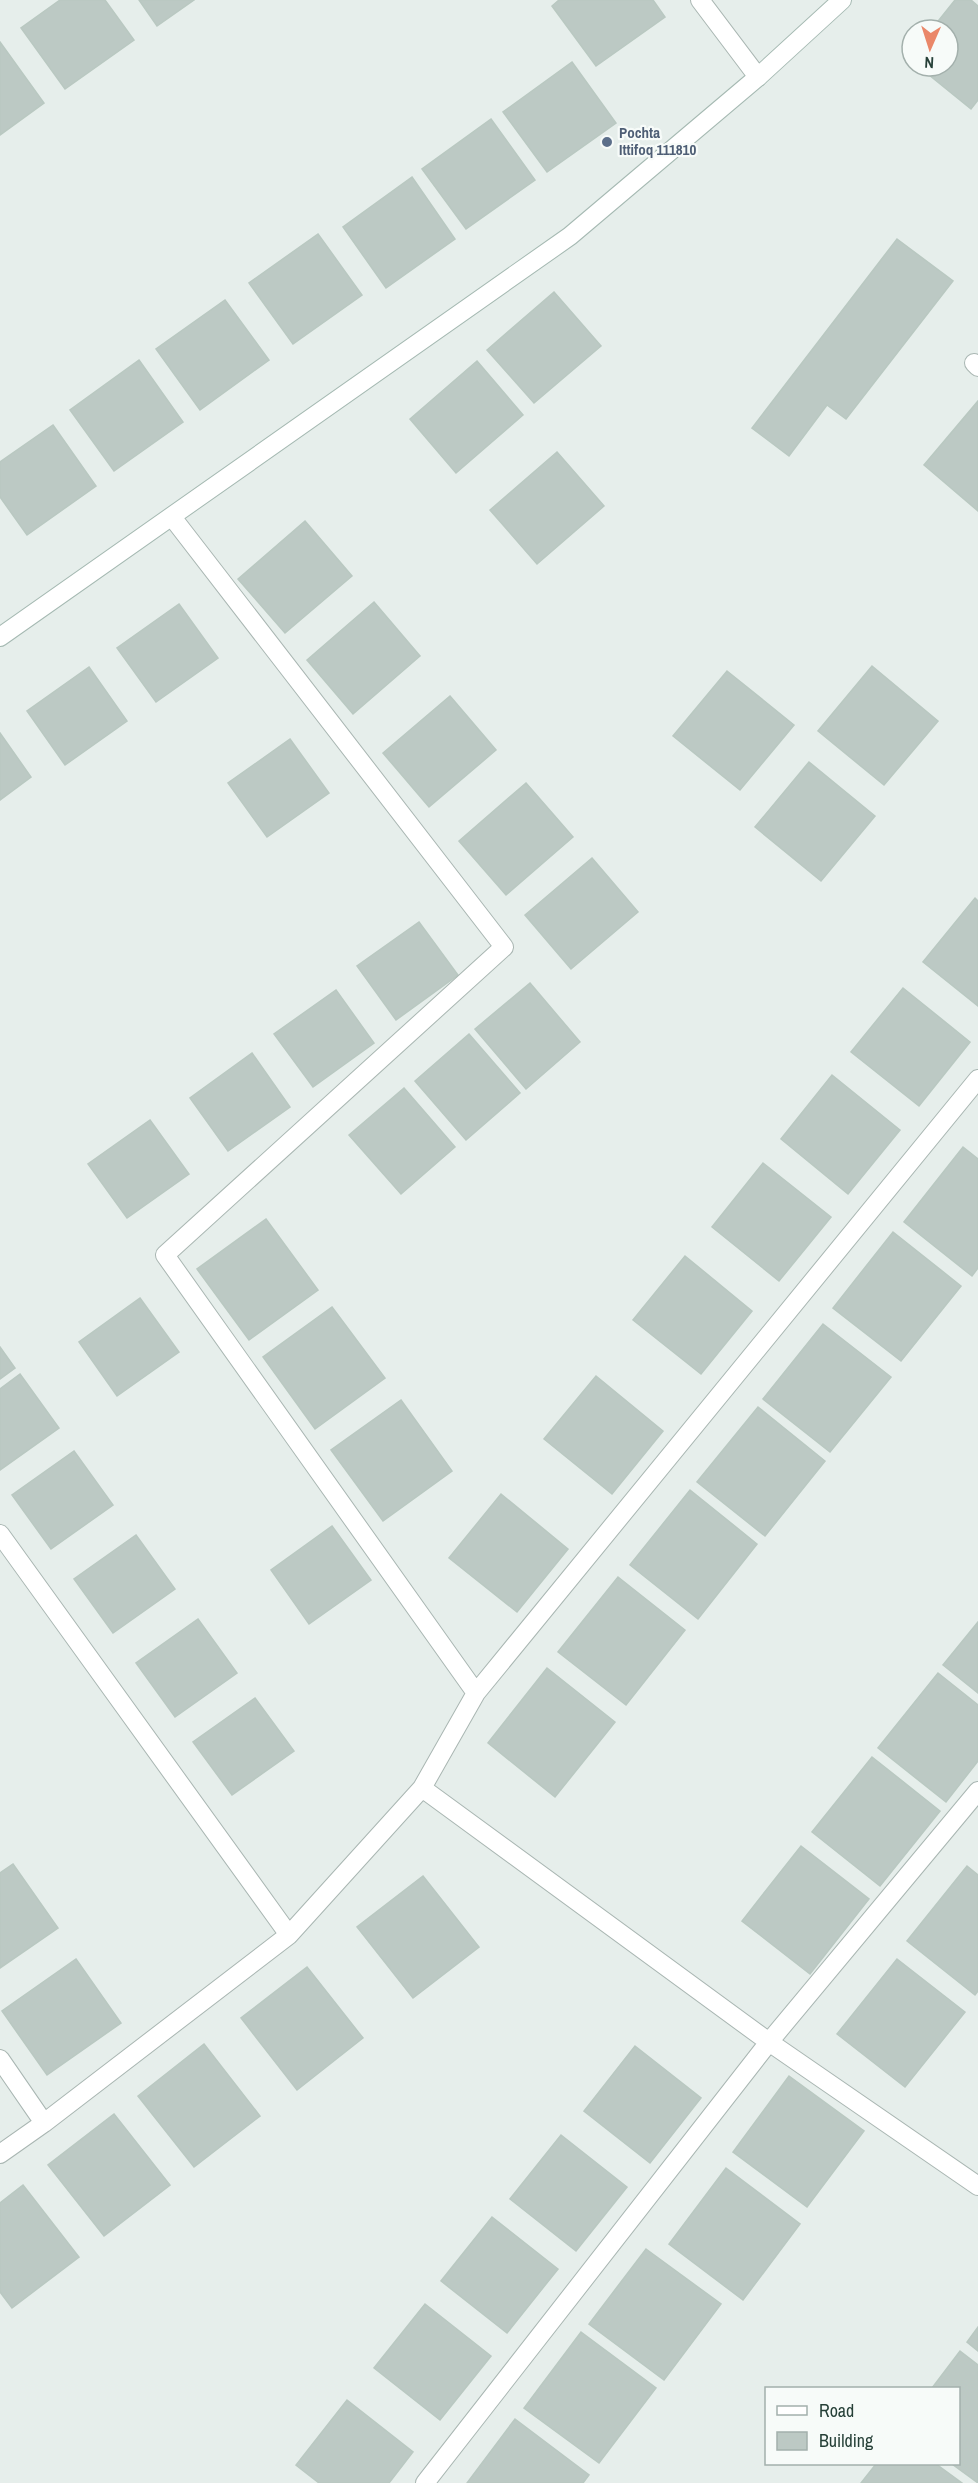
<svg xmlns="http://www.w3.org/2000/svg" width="978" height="2483" font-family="'Archivo Narrow',sans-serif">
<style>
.building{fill:#bcc9c4;stroke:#b9c8c1;stroke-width:1.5}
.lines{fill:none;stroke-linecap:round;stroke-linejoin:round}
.street-casing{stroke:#a9b6b2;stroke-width:20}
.secondary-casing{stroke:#a5b9b2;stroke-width:20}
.street{stroke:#fff;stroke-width:18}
.secondary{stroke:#fff;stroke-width:18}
.service-dot{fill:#5c6f8a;stroke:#f7fbf9;stroke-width:2}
.labels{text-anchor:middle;stroke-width:4.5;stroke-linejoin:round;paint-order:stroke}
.service-label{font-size:15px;font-weight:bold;fill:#4e5e75;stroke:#f7fbf9;text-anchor:start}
</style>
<rect width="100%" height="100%" fill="#e6eeeb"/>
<path class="building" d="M60,0H105L134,40L65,89L21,28Z
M139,0H194L157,26Z
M559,0H653L665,17L596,66L552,6Z
M955,0H971L978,6V100L971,109L918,66H948V30H931Z
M0,42L44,103L0,135Z
M572,62L616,123L547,172L503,112Z
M491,119L535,180L466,229L422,169Z
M412,177L455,239L386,288L343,227Z
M318,234L362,295L293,344L249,283Z
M897,239L953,281L846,419L827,405L789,456L752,428Z
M554,292L601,346L534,403L487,350Z
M225,300L269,360L200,410L156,349Z
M139,360L183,422L114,471L70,410Z
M477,361L523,415L456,473L410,419Z
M978,401V511L924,465Z
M53,425L96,486L27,535L0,497V462Z
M557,452L604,506L537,564L490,510Z
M305,521L352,576L285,633L238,579Z
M374,602L420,656L353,714L307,660Z
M179,604L218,658L156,702L117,648Z
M872,666L938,721L884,785L818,731Z
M89,667L127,721L65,765L27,711Z
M727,671L794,725L740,790L673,736Z
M450,696L496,750L429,807L383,753Z
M0,733L31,777L0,800Z
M290,739L329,793L267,837L228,783Z
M809,762L875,816L821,881L755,827Z
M526,783L573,837L506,895L459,841Z
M592,858L638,912L571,969L525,915Z
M975,898L978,901V1006L923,962Z
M419,922L458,975L396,1020L357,966Z
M530,983L580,1042L526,1089L475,1029Z
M903,988L970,1042L919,1106L851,1052Z
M336,990L374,1043L313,1087L274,1034Z
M469,1034L520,1093L466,1140L415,1081Z
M252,1053L290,1107L228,1151L190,1098Z
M832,1075L900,1130L848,1194L781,1139Z
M404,1088L455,1147L401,1194L349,1135Z
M150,1120L189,1174L127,1218L88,1164Z
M963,1147L978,1159V1268L972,1276L904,1222Z
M763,1163L831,1217L779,1281L712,1227Z
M266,1219L318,1290L249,1340L197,1269Z
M893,1232L961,1286L901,1361L833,1308Z
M685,1256L752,1311L701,1374L633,1320Z
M140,1298L179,1352L117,1396L79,1342Z
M332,1307L385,1378L315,1429L263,1357Z
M823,1324L891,1377L830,1452L763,1399Z
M0,1347L15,1368L0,1379Z
M20,1374L59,1428L0,1470V1389Z
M596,1376L663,1431L612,1494L544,1439Z
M401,1400L452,1471L383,1521L331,1450Z
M758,1407L825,1461L765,1536L697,1482Z
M74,1451L113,1505L51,1549L12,1495Z
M690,1490L757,1544L698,1619L630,1565Z
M501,1494L568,1549L517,1612L449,1558Z
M332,1526L371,1580L309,1624L271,1570Z
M136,1535L175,1589L113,1633L74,1579Z
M618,1577L685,1630L626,1705L558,1652Z
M198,1619L237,1673L175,1717L136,1663Z
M978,1622V1693L943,1665Z
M547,1668L615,1722L555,1797L488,1743Z
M938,1673L978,1705V1761L946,1802L878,1748Z
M255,1698L294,1751L232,1795L193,1742Z
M872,1757L940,1811L880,1886L812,1832Z
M801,1846L869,1899L810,1974L742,1921Z
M13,1864L58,1928L0,1968V1873Z
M967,1866L978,1875V1991L975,1995L907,1941Z
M423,1876L479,1947L413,1998L357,1927Z
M76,1959L121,2023L47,2075L2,2011Z
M897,1959L965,2012L905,2087L837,2034Z
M307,1967L363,2038L297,2090L241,2018Z
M204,2044L260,2116L194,2167L138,2096Z
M635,2046L701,2098L650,2163L584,2111Z
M789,2076L864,2131L807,2207L733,2152Z
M114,2114L170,2185L104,2236L48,2165Z
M561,2135L627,2187L576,2251L510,2199Z
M726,2168L800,2224L743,2300L669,2244Z
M23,2185L79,2257L12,2308L0,2292V2203Z
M492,2217L558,2269L507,2333L441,2281Z
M646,2249L721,2304L664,2380L589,2324Z
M425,2304L491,2356L440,2420L374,2368Z
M978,2327V2351L967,2342Z
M581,2332L656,2388L599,2463L524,2408Z
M960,2351L978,2365V2483L952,2464H958V2388H932Z
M347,2400L413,2452L389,2483H319L296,2465Z
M515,2419L589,2475L583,2483H467Z
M876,2464H936L962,2483H861Z"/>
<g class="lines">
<defs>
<path id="street" d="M700,0L758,77
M974,363L978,367
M172,517L504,947L165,1255L476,1693
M0,1534L289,1935
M422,1788L769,2042L978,2186
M0,2059L44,2123
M0,2154L44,2123L289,1935L422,1788L476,1693L978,1079
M425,2483L769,2042L978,1791"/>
<path id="secondary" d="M0,637L570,236L758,77L842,0"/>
</defs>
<use href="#street" class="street-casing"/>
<use href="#secondary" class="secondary-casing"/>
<use href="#street" class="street"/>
<use href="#secondary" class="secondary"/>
</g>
<circle class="service-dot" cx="607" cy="142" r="6"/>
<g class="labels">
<g class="service-label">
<text x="619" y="138">Pochta<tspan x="619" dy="17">Ittifoq 111810</tspan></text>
</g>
</g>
<rect x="765" y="2387" width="195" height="78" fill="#f7fbf9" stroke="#a3b0ac" stroke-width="1.5"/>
<rect x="777" y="2406" width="30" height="9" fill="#ffffff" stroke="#a3b0ac" stroke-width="1.5"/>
<text x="819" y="2417" font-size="18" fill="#264038">Road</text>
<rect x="777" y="2432" width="30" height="18" fill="#bcc9c4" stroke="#a3b0ac" stroke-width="1.5"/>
<text x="819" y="2447" font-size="18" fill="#264038">Building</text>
<g transform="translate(930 48) rotate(183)"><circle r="28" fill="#f7fbf9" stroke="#a3b0ac" stroke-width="1.5"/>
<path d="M0-4.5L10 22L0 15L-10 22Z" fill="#ea8769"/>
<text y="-9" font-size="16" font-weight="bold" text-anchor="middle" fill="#264038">N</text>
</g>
</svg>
